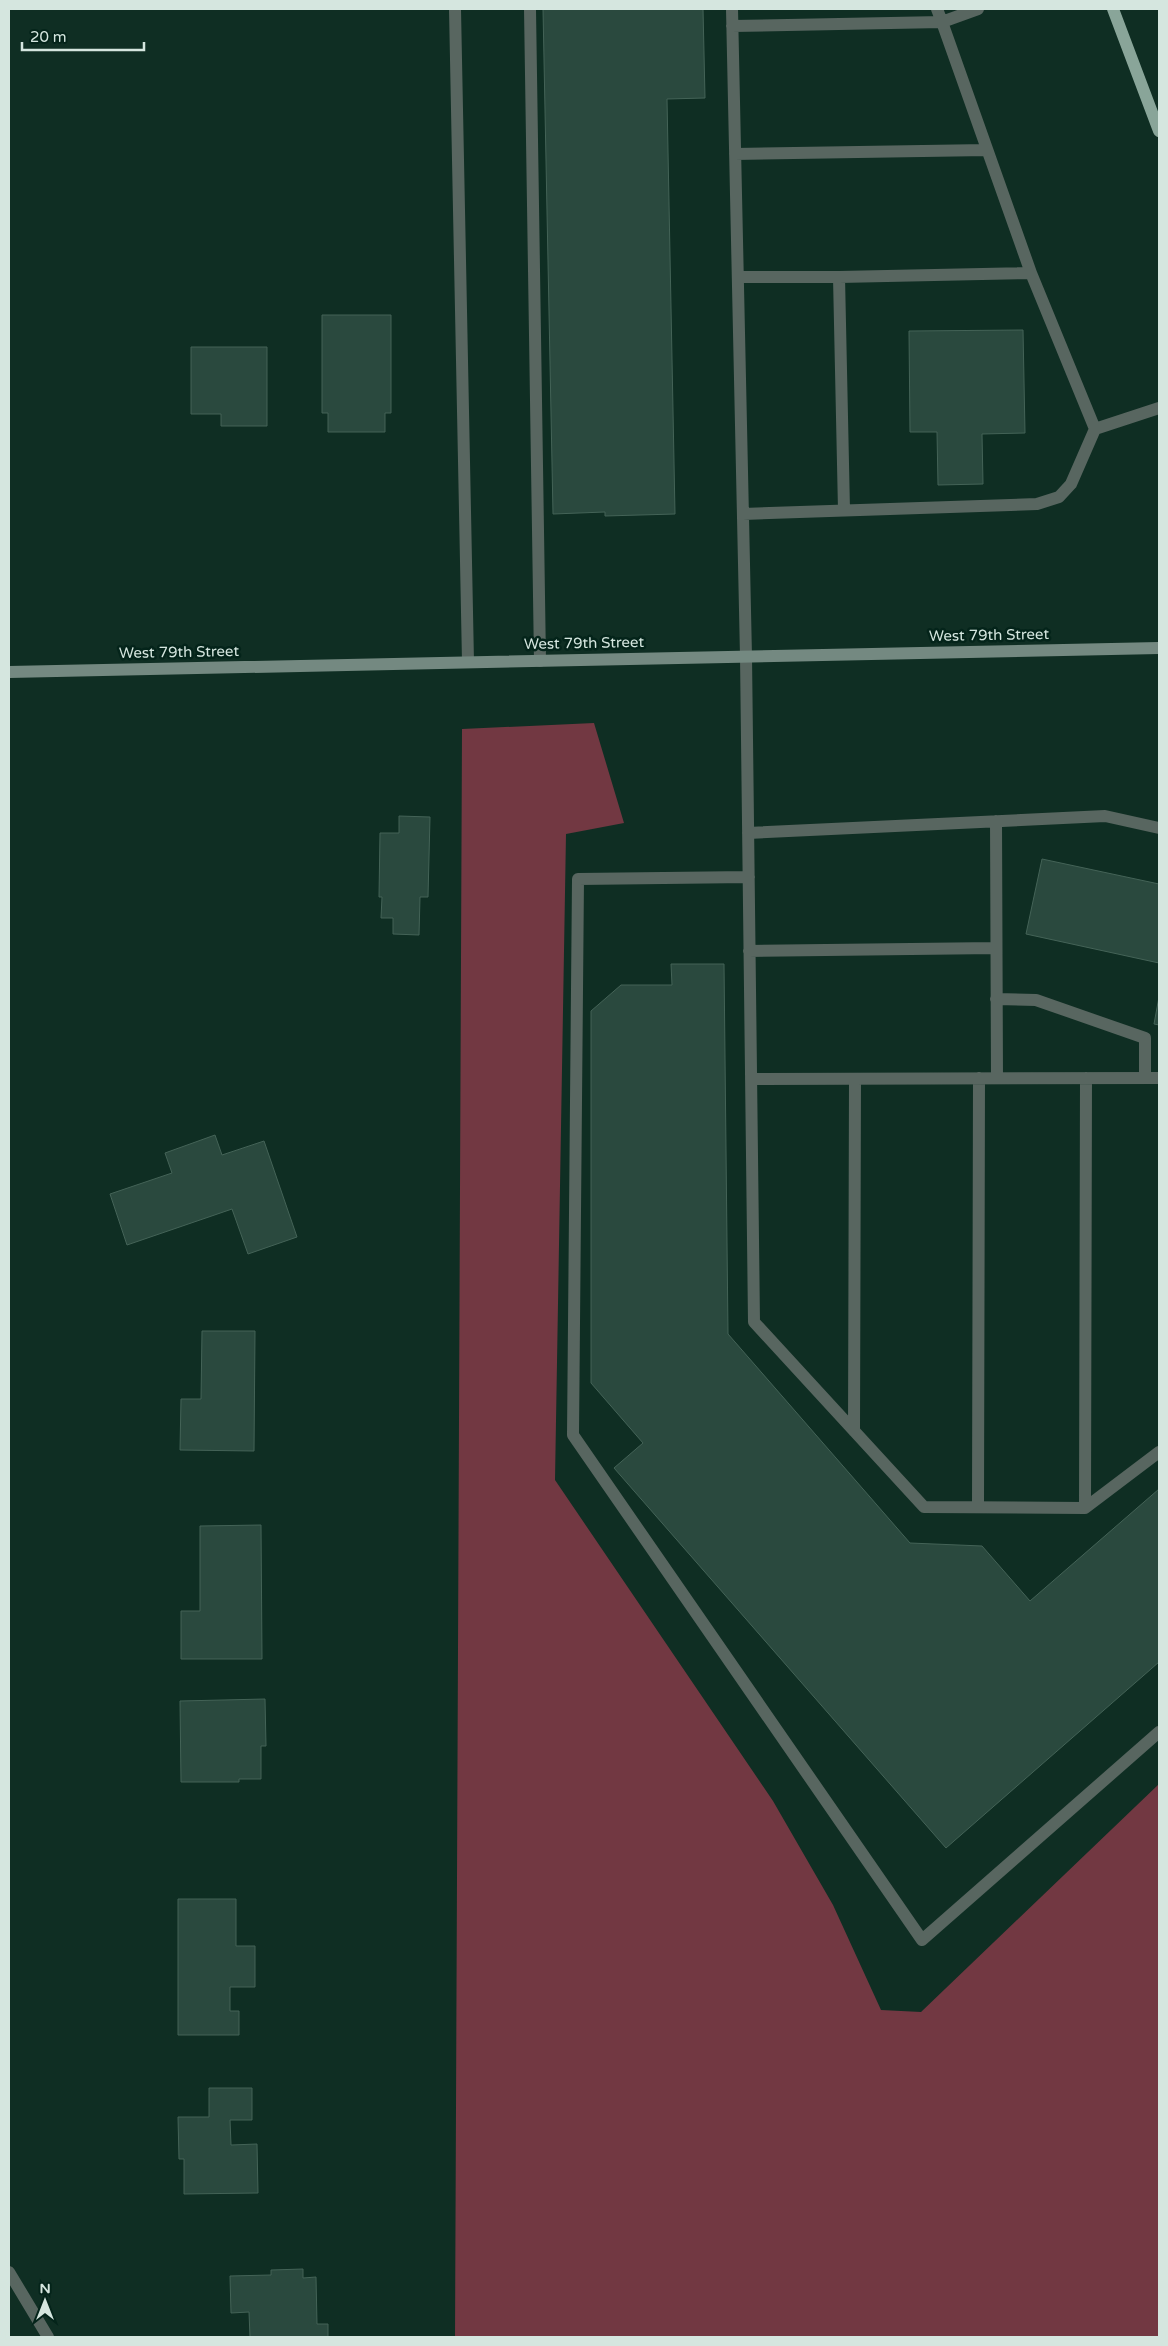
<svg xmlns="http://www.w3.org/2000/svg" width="1168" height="2346" font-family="'Varela Round',sans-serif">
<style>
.green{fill:#723842}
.building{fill:#2a493e;stroke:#446357}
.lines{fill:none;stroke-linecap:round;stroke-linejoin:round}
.service{stroke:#586660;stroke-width:12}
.minor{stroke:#586660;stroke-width:12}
.secondary{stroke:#748981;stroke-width:12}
.primary{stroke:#89a599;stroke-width:12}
.labels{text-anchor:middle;stroke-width:5;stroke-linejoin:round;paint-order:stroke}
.street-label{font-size:15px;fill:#d5e6df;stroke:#04241a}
</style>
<rect width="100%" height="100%" fill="#0f2e23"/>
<path class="green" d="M594,723L624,823L566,834L555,1480L773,1801L833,1905L881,2010L921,2012L1159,1784V2337H455L462,729Z"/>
<path class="building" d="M543,9H703L705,98L667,99L675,514L605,516V512L553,514Z
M322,315H391V413H385V432H328V413H322Z
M1023,330L1025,433L982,434L983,484L938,485L937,432H910L909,331Z
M191,347H267V426H221V414H191Z
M399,816L430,817L428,897H420L419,935L393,934V918H381L382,897H379L380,833H399Z
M1042,859L1159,884V963L1026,934Z
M671,964H724L728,1334L910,1543L982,1546L1030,1601L1159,1489V1662L946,1848L614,1468L643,1443L591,1383V1011L621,985H672Z
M1159,997V1025L1154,1024Z
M215,1135L222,1155L264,1141L297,1237L248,1254L232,1209L127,1245L110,1194L172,1173L165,1153Z
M202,1331H255L254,1451L180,1450L181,1399H201Z
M261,1525L262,1659H181V1611H200V1526Z
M265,1699L266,1746H261V1779H239V1782H181L180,1701Z
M178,1899H236V1946H255V1987H230V2011H239V2035H178Z
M209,2088H252V2120H230L231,2145L257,2144L258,2193L184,2194V2159H179L178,2117H209Z
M303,2269V2278L316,2277L317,2324H328V2337H250L249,2312L231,2313L230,2276L271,2275V2270Z"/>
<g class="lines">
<path class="service" d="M455,9L468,662
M530,9L540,661
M732,9L746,656L754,1322L924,1507L1085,1508L1159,1452
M937,9L942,22L978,9
M732,26L942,22L1031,273L839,277L844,510
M735,154L987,150
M738,277H839
M1095,429L1159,408
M743,514L1037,504L1059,497L1071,484L1095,429L1031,273
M996,821L997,1078
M748,833L1105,816L1159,828
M749,877L578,879L573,1435L922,1940L1159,1732
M749,951L996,948
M996,999L1036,1000L1145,1038V1078
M751,1079L1159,1078
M854,1431L855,1079
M978,1507L979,1078
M1085,1508L1086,1078"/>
<path class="minor" d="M9,2272L48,2337"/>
<path class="secondary" d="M9,672L1159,648"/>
<path class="primary" d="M1113,9L1159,131"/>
</g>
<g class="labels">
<g class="street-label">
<text transform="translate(989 635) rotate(-1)" y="5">West 79th Street</text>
<text transform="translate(584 643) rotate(-1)" y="5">West 79th Street</text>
<text transform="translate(179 652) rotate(-1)" y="5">West 79th Street</text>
</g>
</g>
<rect width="1168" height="2346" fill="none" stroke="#d5e6df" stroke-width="20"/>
<g transform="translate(45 2301)" stroke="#04241a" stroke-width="4" paint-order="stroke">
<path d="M0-4L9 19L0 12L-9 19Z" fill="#d5e6df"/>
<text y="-8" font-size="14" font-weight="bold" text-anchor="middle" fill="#d5e6df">N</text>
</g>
<path d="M22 42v8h122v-8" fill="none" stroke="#d5e6df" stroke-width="2.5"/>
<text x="30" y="42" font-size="15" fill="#d5e6df" stroke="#04241a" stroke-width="4" paint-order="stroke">20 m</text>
</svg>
